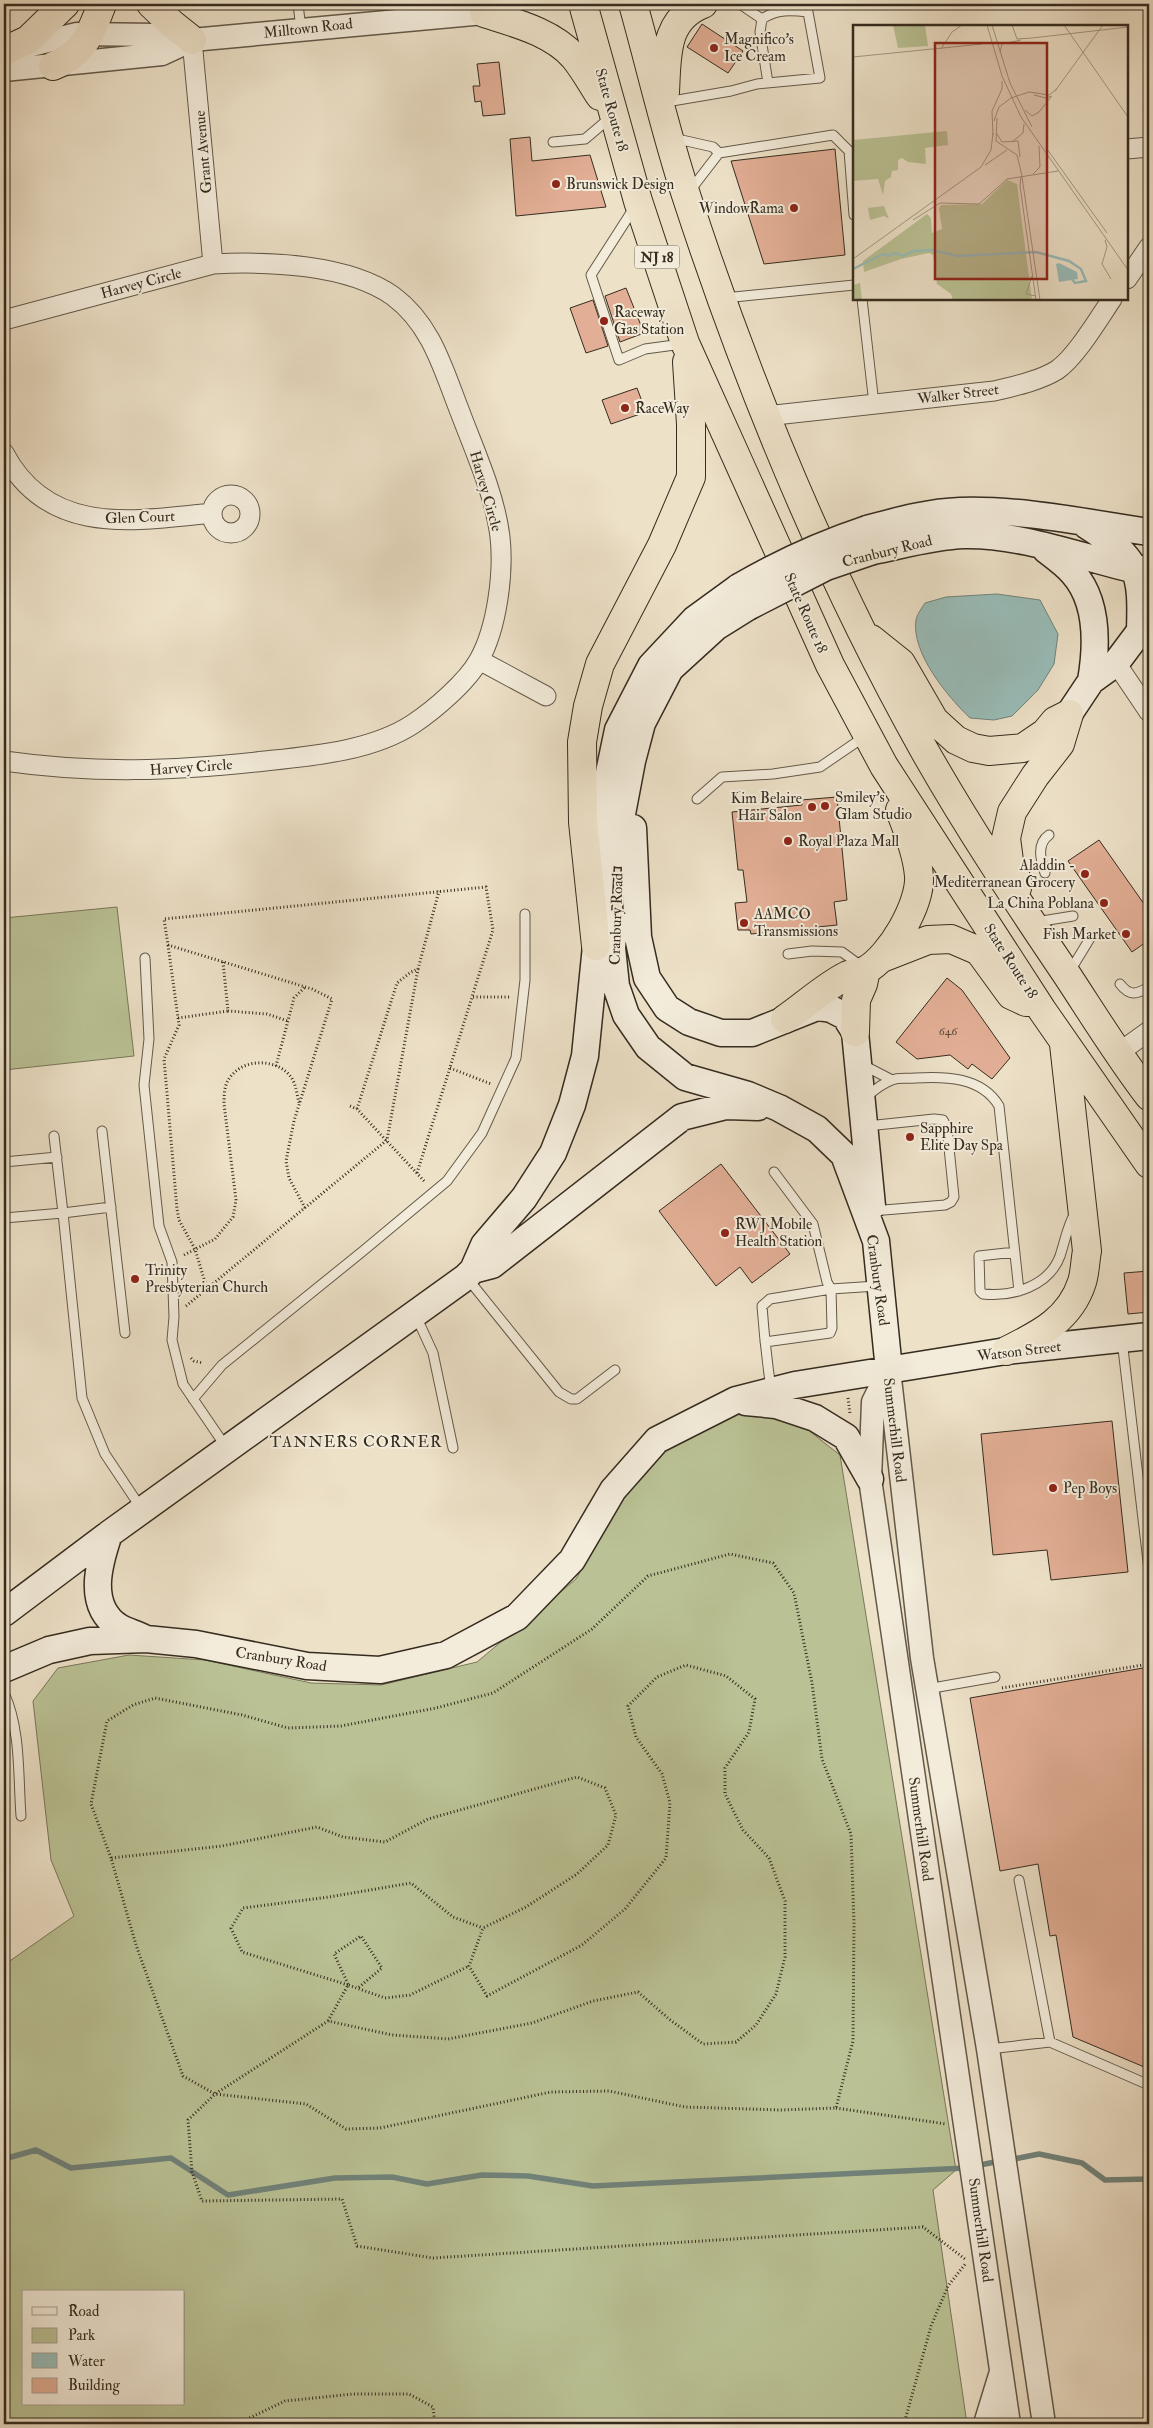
<svg xmlns="http://www.w3.org/2000/svg" width="1153" height="2428" font-family="'IM FELL Double Pica',serif">
<style>
.green{fill:#bac295;stroke:#78775a;fill-rule:evenodd}
.water{fill:#99bdb9;stroke:#71837b}
.lines{fill:none;stroke-linecap:round;stroke-linejoin:round}
.stream{stroke:#71837b;stroke-width:5.5}
.building{fill:#e2ae95;stroke:#352c1f}
.service-casing{stroke:#635949;stroke-width:11}
.minor-casing{stroke:#635949;stroke-width:21}
.tertiary-casing{stroke:#635949;stroke-width:25}
.secondary-casing{stroke:#352c1f;stroke-width:29}
.trunk-casing{stroke:#352c1f;stroke-width:30}
.path{stroke:#352c1f;stroke-width:3;stroke-dasharray:1 2.5;stroke-linecap:butt}
.service{stroke:#f3ecdb;stroke-width:9}
.minor{stroke:#f3ecdb;stroke-width:19}
.tertiary{stroke:#f3ecdb;stroke-width:22}
.secondary{stroke:#f3ecdb;stroke-width:26}
.trunk{stroke:#ede1c8;stroke-width:28}
.secondary-bridge-casing{stroke:#352c1f;stroke-width:29;stroke-linecap:butt}
.secondary-bridge{stroke:#f3ecdb;stroke-width:26}
.poi-dot{fill:#8f2418;stroke:#f3ecdb;stroke-width:2}
.labels{text-anchor:middle;stroke-width:4;stroke-linejoin:round;paint-order:stroke}
.number-label{font-size:12px;fill:#604c3c}
.shield{fill:#f3ecdb;stroke:#6e6657;stroke-width:1}
.shield-label{font-size:14px;font-weight:bold;fill:#352c1f}
.street-label{font-size:15px;fill:#352c1f;stroke:#f3ecdb}
.poi-label{font-size:15px;fill:#352c1f;stroke:#f3ecdb;text-anchor:start}
.neighbourhood-label{font-size:16px;letter-spacing:1px;fill:#352c1f;stroke:#f3ecdb}
.inset-river{fill:none;stroke:#99bdb9;stroke-width:2.5}
.inset-road{fill:none;stroke:#a39984;stroke-width:1}
.view{fill:#8f2418;fill-opacity:0.15;stroke:#8f2418;stroke-width:2.5}
.inset-edge{fill:none;stroke:#352c1f;stroke-width:2.5}
</style>
<rect width="100%" height="100%" fill="#ede1c8"/>
<filter id="stains"><feTurbulence type="fractalNoise" baseFrequency=".004" numOctaves="4"/><feColorMatrix values="0 0 0 0 .2 0 0 0 0 .09 0 0 0 0 .02 0 0 0 .5 -.17"/></filter>
<radialGradient id="worn" r=".72"><stop offset=".6" stop-color="#630" stop-opacity="0"/><stop offset="1" stop-color="#630" stop-opacity=".3"/></radialGradient>
<path class="green" d="M117,907L134,1056L4,1070V918Z
M739,1410L803,1426L840,1455L956,2170L933,2190L967,2424H6L4,2410V1965L74,1916L51,1860L33,1701L58,1668L129,1655L205,1660L311,1683L381,1685L477,1662L576,1579L626,1492L669,1448ZM24,2292H184V2404H24Z"/>
<path class="water" d="M997,594L1040,600L1058,634L1054,664L1038,690L1012,716L994,720L970,718C948,697 911,653 916,620C917,614 922,608 925,603L946,597Z"/>
<g class="lines">
<path class="stream" d="M4,2159L36,2150L71,2168L171,2158L228,2195L335,2178L392,2177L427,2184L482,2175L528,2176L593,2186L966,2168
M1009,2160L1039,2154L1082,2163L1105,2180L1149,2179
M975,2166L1000,2161"/>
</g>
<path class="building" d="M702,24L743,51L728,73L687,47Z
M499,62L505,114L483,116L481,101L475,102L473,86H480L477,64Z
M530,137L532,161L590,155L606,207L516,216L510,139Z
M835,149L845,255L764,264L731,161Z
M626,288L644,333L620,342L605,296Z
M593,300L608,346L586,353L570,308Z
M637,388L646,412L611,424L602,400Z
M837,797L847,900L834,902L837,925L751,934L750,930H738L735,903L747,902L743,870H738L732,812L802,805L801,800Z
M1099,840L1149,911V940L1132,952L1068,861Z
M947,978L962,990L1010,1058L992,1079L972,1064L968,1069L950,1055L917,1059L896,1042Z
M721,1164L790,1254L752,1283L740,1267L716,1286L659,1211Z
M1149,1271V1312L1128,1314L1124,1273Z
M1112,1421L1128,1572L1051,1580L1047,1550L993,1555L981,1434Z
M1149,1667V2069L1073,2037L1056,1935L1050,1936L1038,1864L1000,1871L970,1698Z"/>
<g class="lines">
<defs>
<path id="service" d="M298,4L301,29
M740,4L762,19
M666,102L731,91L757,84L820,78L808,12C791,10 777,9 762,19L760,32L768,83
M673,138L713,147L719,153L689,192
M553,142L585,139L611,117
M719,153L833,135L849,151L854,215
M634,208L591,275L619,360L645,349L682,344
M724,298L854,285
M862,299L874,404
M697,799L722,777L773,774L820,767L864,737
M1045,873C1041,861 1036,844 1049,835
M1036,922L1073,916
M788,954L812,951L842,952L861,966
M145,958L149,1039L144,1085L159,1226L172,1262L174,1317L172,1340L183,1384L226,1447
M1070,971L1089,940
M1120,984C1130,997 1137,994 1149,987
M863,1065L892,1080
M866,1097C873,1091 883,1083 892,1080C899,1077 908,1079 915,1078C945,1076 982,1077 999,1106L1019,1291
M867,1126L934,1119L943,1120L947,1128L954,1197L951,1202L945,1205L872,1211
M102,1131L125,1333
M4,1162L57,1157
M774,1172L813,1224L827,1282L831,1289L877,1286
M111,1207L63,1213L82,1398L105,1454L141,1508
M4,1218L63,1213L54,1136
M1015,1252L979,1256L980,1291L983,1294C1013,1297 1049,1286 1060,1256C1065,1241 1067,1227 1075,1213
M468,1279L559,1392L571,1399H577L615,1370
M416,1316L433,1353L453,1448
M1122,1340L1149,1570
M765,1342L830,1333L832,1328L831,1289L770,1299L762,1306C764,1334 767,1361 771,1389
M193,1399L222,1365L363,1251L447,1181L482,1133L516,1058L525,980V914
M927,1689L995,1677
M4,1693C21,1729 18,1776 21,1816
M1019,1880L1050,2042
M989,2049L1050,2042L1149,2085"/>
<path id="minor" d="M192,40L213,264
M1127,149L1149,147
M1127,279L1149,247
M4,320L213,264C267,261 348,264 393,296C432,325 443,369 460,412C475,452 495,495 500,537C504,573 497,628 479,660C467,682 434,710 413,724C372,751 313,756 265,761C174,771 95,774 4,761
M766,416L994,391C1015,386 1039,381 1057,370C1076,357 1099,318 1112,299
M4,453C48,537 134,521 212,513
M212 514a19 19 0 1 1 38 0a19 19 0 1 1-38 0Z
M479,660L546,696
M1116,663L1149,712
M1117,1054L1149,1031"/>
<path id="tertiary" d="M19,48L77,34L157,35L192,40L484,13
M4,70L162,54L192,40
M889,1370L873,1402L870,1479L1009,2424
M889,1370L922,1658L988,2049L1044,2424
M985,2424L1000,2375"/>
<path id="secondary" d="M1086,525C1139,559 1142,571 1140,631
M867,529C897,521 929,512 960,511C1023,509 1087,523 1149,532
M1046,550C1055,557 1065,564 1073,573C1099,602 1097,646 1091,681
M873,551C903,545 933,536 964,535C1022,534 1080,557 1136,570L1149,568
M1069,714L1091,681L1116,663L1149,619
M633,828L638,937L647,978L667,1008L689,1022L721,1033H752L817,1007L831,1009L845,1016L855,1032L872,1206
M619,854L621,819L632,761L642,723L670,669L716,627L748,607
M614,923L612,948L616,986L626,1015L648,1047L685,1077L748,1095L779,1108L817,1129L844,1155L876,1241L889,1370
M473,1270L492,1265L682,1117L726,1106L758,1107
M746,1402L776,1405L815,1418L846,1437L870,1479
M109,1534C99,1563 86,1606 119,1627C126,1631 136,1634 144,1638
M4,1613L109,1534L466,1277L473,1270L484,1245L524,1198L553,1153L572,1105L585,1056L596,946L605,792L618,730L651,666L695,619L739,587
M4,1669L49,1650L90,1641L146,1639L196,1644L307,1666L380,1670L446,1655L517,1617L572,1560L613,1490L657,1440L736,1400L795,1385L1006,1351L1149,1336"/>
<path id="trunk" d="M151,4L172,24L192,40
M583,4L638,201L685,343L830,665L884,766L1042,1010L1149,1164
M633,4C651,68 666,135 687,198C749,388 826,574 923,748C967,826 1017,901 1067,975C1094,1016 1119,1057 1149,1096
M484,13C515,23 552,32 574,57C584,69 592,84 600,96
M4,51L28,40L65,4
M53,66C84,54 91,33 102,4
M665,92C667,56 664,19 703,4
M871,639L901,663L934,720L956,740L973,748L989,751L1023,748L1045,733L1055,721L1069,714
M1017,888V880L1009,861L1006,838L1012,812L1035,776L1060,744L1069,714
M596,946L583,822L582,742L588,706L600,664L662,545L691,477V424L687,362
M882,958L928,940L951,939L979,951L1011,995L1026,1002
M785,1019C804,1006 827,985 848,975C853,973 861,973 866,970C890,957 921,904 919,876C917,853 908,832 900,810
M855,1032L856,1000L863,984L866,970
M1006,1351C1038,1335 1070,1320 1082,1282C1085,1273 1085,1261 1087,1251L1064,1044"/>
</defs>
<use href="#service" class="service-casing"/>
<use href="#minor" class="minor-casing"/>
<use href="#tertiary" class="tertiary-casing"/>
<use href="#secondary" class="secondary-casing"/>
<use href="#trunk" class="trunk-casing"/>
<path class="path" d="M168,945L179,1025L164,1059L177,1209L179,1220L195,1249L207,1289
M223,962L228,1011L267,1014L288,1021
M178,1018L228,1011
M276,1066L294,998L305,987
M450,1068L491,1084
M350,1106L357,1109L425,1182
M357,1109L397,983L411,972L418,969L439,891
M417,1173L472,997
M305,1208L289,1178L286,1161L294,1121L332,999L312,989L168,945L164,919L486,887L493,930L472,997H511
M184,1255L215,1239L233,1217L236,1200L224,1104C224,1094 224,1083 232,1075C246,1058 278,1059 291,1077C296,1084 297,1095 299,1103
M186,1306L387,1140L418,969
M191,1358L194,1361L203,1363
M848,1398L850,1414
M1002,1688L1149,1664
M111,1858L91,1804L107,1721L133,1705L155,1698L242,1715L288,1728L341,1726L436,1708L493,1693L592,1629L648,1576L730,1554L773,1563L794,1593L812,1683L822,1759L851,1834L854,1924L853,2041L836,2108L781,2110L685,2107L609,2091L551,2092L380,2128L346,2129L306,2104L215,2094L183,2076L136,1945L111,1858L222,1846L317,1827L343,1837L385,1842L428,1819L577,1777L605,1788L616,1815L608,1845L577,1874L526,1907L483,1928L469,1966L487,1996L582,1945L625,1909L666,1858L670,1803L662,1774L636,1737L628,1706L657,1677L686,1665L726,1676L755,1699L749,1732L725,1768V1794L743,1830L769,1858L785,1901V1957L776,1994L756,2025L736,2042L703,2044L669,2019L638,1992L593,2001L532,2023L448,2039L392,2035L328,2021L215,2094L188,2120L192,2172L202,2201L342,2199L357,2246L433,2258L923,2227L965,2259
M348,1984L334,1954L361,1936L382,1968L358,1988
M348,1985L242,1952L231,1928L243,1908L329,1897L411,1883L453,1917L483,1928
M328,2021L348,1985L385,1998L410,1995L469,1966
M836,2108L946,2124
M237,2424L285,2401L353,2394H409L433,2407L435,2424
M904,2424L931,2326L948,2286L966,2263"/>
<use href="#service" class="service"/>
<use href="#minor" class="minor"/>
<use href="#tertiary" class="tertiary"/>
<use href="#secondary" class="secondary"/>
<use href="#trunk" class="trunk"/>
<defs>
<path id="secondary-bridge" d="M739,587C780,563 822,544 867,529
M748,607L826,567L873,551"/>
</defs>
<use href="#secondary-bridge" class="secondary-bridge-casing"/>
<use href="#secondary-bridge" class="secondary-bridge"/>
</g>
<g class="poi-dot">
<circle cx="714" cy="48" r="5"/>
<circle cx="556" cy="184" r="5"/>
<circle cx="794" cy="208" r="5"/>
<circle cx="604" cy="321" r="5"/>
<circle cx="625" cy="408" r="5"/>
<circle cx="825" cy="806" r="5"/>
<circle cx="812" cy="807" r="5"/>
<circle cx="788" cy="841" r="5"/>
<circle cx="1085" cy="874" r="5"/>
<circle cx="1104" cy="903" r="5"/>
<circle cx="744" cy="923" r="5"/>
<circle cx="1126" cy="934" r="5"/>
<circle cx="910" cy="1137" r="5"/>
<circle cx="725" cy="1233" r="5"/>
<circle cx="135" cy="1279" r="5"/>
<circle cx="1053" cy="1488" r="5"/>
</g>
<g class="labels">
<g class="number-label">
<text x="948" y="1035">646</text>
</g>
<rect class="shield" x="634.5" y="245.5" width="45" height="23" rx="4"/>
<g class="shield-label">
<text x="657" y="262">NJ 18</text>
</g>
<g class="street-label">
<text transform="translate(308 28) rotate(-6)" y="5">Milltown Road</text>
<text transform="translate(612 110) rotate(74)" y="5">State Route 18</text>
<text transform="translate(203 152) rotate(-95)" y="5">Grant Avenue</text>
<text transform="translate(141 283) rotate(-15)" y="5">Harvey Circle</text>
<text transform="translate(958 394) rotate(-7)" y="5">Walker Street</text>
<text transform="translate(486 491) rotate(74)" y="5">Harvey Circle</text>
<text transform="translate(140 517) rotate(-2)" y="5">Glen Court</text>
<text transform="translate(887 551) rotate(-14)" y="5">Cranbury Road</text>
<text transform="translate(806 613) rotate(66)" y="5">State Route 18</text>
<text transform="translate(191 767) rotate(-4)" y="5">Harvey Circle</text>
<text transform="translate(616 919) rotate(-88)" y="5">Cranbury Road</text>
<text transform="translate(1011 961) rotate(57)" y="5">State Route 18</text>
<text transform="translate(878 1280) rotate(82)" y="5">Cranbury Road</text>
<text transform="translate(1019 1351) rotate(-7)" y="5">Watson Street</text>
<text transform="translate(895 1430) rotate(83)" y="5">Summerhill Road</text>
<text transform="translate(281 1659) rotate(9)" y="5">Cranbury Road</text>
<text transform="translate(921 1829) rotate(82)" y="5">Summerhill Road</text>
<text transform="translate(981 2230) rotate(82)" y="5">Summerhill Road</text>
</g>
<g class="poi-label">
<text x="724" y="44">Magnifico's<tspan x="724" dy="17">Ice Cream</tspan></text>
<text x="566" y="189">Brunswick Design</text>
<text x="784" y="213" text-anchor="end">WindowRama</text>
<text x="614" y="317">Raceway<tspan x="614" dy="17">Gas Station</tspan></text>
<text x="635" y="413">RaceWay</text>
<text x="835" y="802">Smiley's<tspan x="835" dy="17">Glam Studio</tspan></text>
<text x="802" y="803" text-anchor="end">Kim Belaire<tspan x="802" dy="17">Hair Salon</tspan></text>
<text x="798" y="846">Royal Plaza Mall</text>
<text x="1075" y="870" text-anchor="end">Aladdin -<tspan x="1075" dy="17">Mediterranean Grocery</tspan></text>
<text x="1094" y="908" text-anchor="end">La China Poblana</text>
<text x="754" y="919">AAMCO<tspan x="754" dy="17">Transmissions</tspan></text>
<text x="1116" y="939" text-anchor="end">Fish Market</text>
<text x="920" y="1133">Sapphire<tspan x="920" dy="17">Elite Day Spa</tspan></text>
<text x="735" y="1229">RWJ Mobile<tspan x="735" dy="17">Health Station</tspan></text>
<text x="145" y="1275">Trinity<tspan x="145" dy="17">Presbyterian Church</tspan></text>
<text x="1063" y="1493">Pep Boys</text>
</g>
<g class="neighbourhood-label">
<text x="356" y="1447">TANNERS CORNER</text>
</g>
</g>
<g transform="translate(853 25)">
<rect width="275" height="275" fill="#ede1c8"/>
<path d="M40,0H72L75,21L45,23ZM94,106L95,120L72,123L73,139L55,137L49,133L45,135V145L39,146L38,152L32,156L30,170L25,154L0,156V115ZM154,155L164,159L179,275H100L98,269L84,259L80,230L76,228L48,234L11,247L10,236L74,189L78,193L79,208L89,204L86,183L88,180L129,179ZM31,181L36,194L31,191L17,195L15,183ZM7,258L9,275H0V260Z" fill="#bac295"/>
<path d="M206,238L224,247L225,254L206,257L203,239Z" fill="#99bdb9"/>
<path class="inset-river" d="M0,244L30,229L36,231L42,228L50,231L61,226L79,225L105,231L183,227L216,236L228,244L233,256L222,258L218,253"/>
<path class="inset-road" d="M134,0L149,51L168,92L275,245M139,0L157,58L179,102M159,0L164,14L179,13M211,0L275,92M179,13L275,2M88,24L99,7L109,0M147,27L149,19L168,15M0,32L129,19M202,66L250,0M181,70L193,73L199,71M172,85L179,91L186,87M186,87L198,72M144,93L143,116L164,130L169,151M141,96L146,82L158,73L176,67L196,70L204,64M144,109L149,117L165,116L167,132M140,110L139,86L149,64V56M159,117L170,108L171,99M194,124L254,208M132,140L154,125M180,149L187,142L186,121M168,151L167,161L183,275M169,152L187,275M60,195L87,178L126,179L154,154L205,146M252,215L254,222L249,239L258,254M0,234L128,142L138,125L140,108M179,251L173,269L183,271"/>
<path class="view" d="M82,18H194V254H82Z"/>
<rect width="275" height="275" class="inset-edge"/>
</g>
<rect width="1153" height="2428" fill="none" stroke="#ede1c8" stroke-width="20"/>
<rect x="5" y="5" width="1143" height="2418" fill="none" stroke="#352c1f" stroke-width="2.5"/>
<rect x="10" y="10" width="1133" height="2408" fill="none" stroke="#352c1f"/>
<rect x="22" y="2290" width="162" height="115" fill="#f3ecdb" stroke="#a79f90"/>
<rect x="32" y="2307" width="25" height="8" fill="#f3ecdb" stroke="#a79f90"/>
<text x="68" y="2316" font-size="15" fill="#352c1f">Road</text>
<rect x="32" y="2328" width="25" height="15" fill="#bac295" stroke="#a79f90"/>
<text x="68" y="2340" font-size="15" fill="#352c1f">Park</text>
<rect x="32" y="2353" width="25" height="15" fill="#99bdb9" stroke="#a79f90"/>
<text x="68" y="2366" font-size="15" fill="#352c1f">Water</text>
<rect x="32" y="2378" width="25" height="15" fill="#e2ae95" stroke="#a79f90"/>
<text x="68" y="2390" font-size="15" fill="#352c1f">Building</text>
<rect width="100%" height="100%" filter="url(#stains)"/>
<rect width="100%" height="100%" fill="url(#worn)"/>
</svg>
